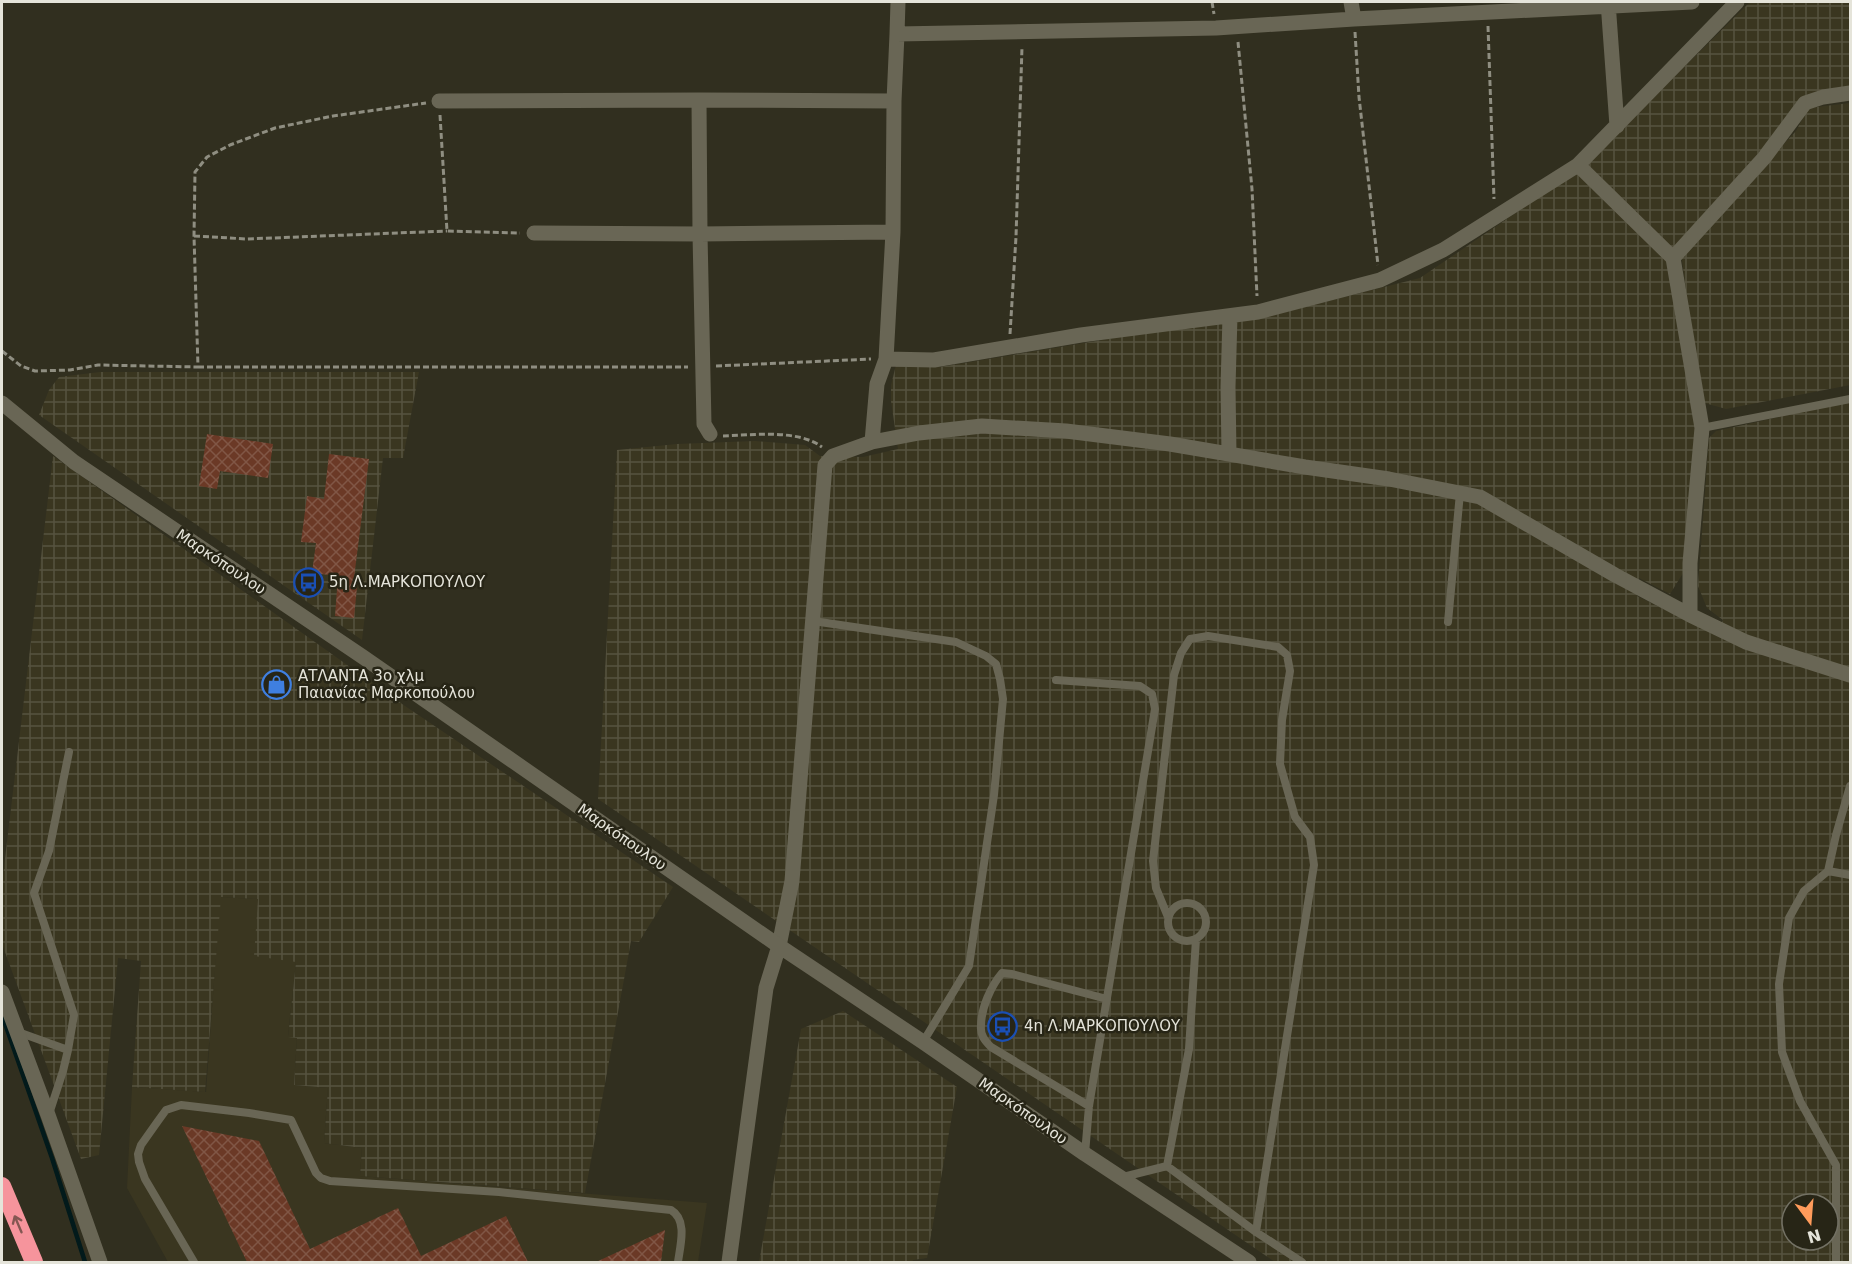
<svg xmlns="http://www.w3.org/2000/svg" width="1852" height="1264" font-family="'DejaVu Sans',sans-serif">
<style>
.built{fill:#3a3620}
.industrial{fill:url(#industrial-grid);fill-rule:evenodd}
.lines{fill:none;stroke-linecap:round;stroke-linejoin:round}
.stream{stroke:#021a1b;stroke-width:4.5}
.building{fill:url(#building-cross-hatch)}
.path{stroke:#8f8e81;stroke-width:3;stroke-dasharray:6 3;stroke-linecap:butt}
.lane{stroke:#696655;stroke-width:8}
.street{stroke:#696655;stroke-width:15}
.secondary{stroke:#696655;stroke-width:15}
.highway{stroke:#f6949c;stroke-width:18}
.oneway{stroke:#845752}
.labels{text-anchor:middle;stroke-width:5;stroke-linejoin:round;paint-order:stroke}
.street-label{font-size:15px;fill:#e5e4da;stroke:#272516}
.poi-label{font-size:15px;fill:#e5e4da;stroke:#272516;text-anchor:start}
</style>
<defs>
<pattern id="industrial-grid" width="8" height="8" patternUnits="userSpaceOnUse" patternTransform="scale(1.5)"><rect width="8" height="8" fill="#3a3620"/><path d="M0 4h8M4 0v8" fill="none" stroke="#565340"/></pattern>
<pattern id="building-cross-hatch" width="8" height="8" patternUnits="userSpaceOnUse" patternTransform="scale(1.5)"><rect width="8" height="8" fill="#6b3926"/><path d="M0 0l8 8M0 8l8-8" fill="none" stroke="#805645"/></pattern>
</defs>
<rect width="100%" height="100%" fill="#312f1f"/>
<path class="built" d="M220,897L258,899L296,962L288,1036L297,1038L294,1085L328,1088L324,1143L362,1148L360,1176L707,1203L698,1262H168L127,1188L132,1087L206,1092Z"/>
<path class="industrial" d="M1750,2H1850V89L1821,93L1774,136L1672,252L1585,165Z
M1850,103V385L1726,409L1701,402L1681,253L1796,131L1808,108Z
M1579,170L1669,260L1698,430L1685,570L1670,594L1639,578L1637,596L1717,635L1723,620L1707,608L1698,586L1709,438L1716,431L1850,401V1262H1275L598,799L617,450L677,444L755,441L805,445L820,456L863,457L898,449L891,401V385L896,365L940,367L1132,335L1264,317L1420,278ZM1792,1204H1828V1240H1792Z
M100,372H419L403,458H383L362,640L39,415L49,390L59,377Z
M53,456L405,706L673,887L639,942L631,941L585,1193L360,1176L362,1148L324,1143L328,1088L294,1085L297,1038L288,1037L296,962L254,956L258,899L221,897L205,1092L132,1087L141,961L118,958L99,1155L81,1159L2,944V884Z
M843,1011L957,1087L927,1258L913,1260L912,1262H759L801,1029Z"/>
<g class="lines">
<path class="stream" d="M2,1015L52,1158L85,1262"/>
</g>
<path class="building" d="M207,434L273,444L268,478L220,471L217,489L199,486Z
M329,454L369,459L354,578L358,577L354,618L335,616L338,576L312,573L316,543L301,542L307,496L324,499Z
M182,1126L259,1141L310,1249L398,1208L421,1256L506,1216L528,1262H247Z
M665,1230L661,1262H596Z"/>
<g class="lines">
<path class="path" d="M1212,2L1214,14
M1488,26L1494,199
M1355,32L1359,97L1378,265
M1238,42L1252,189L1257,296
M440,115L447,231L520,233
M194,236L247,239L447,231
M1010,334L1016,237L1022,47
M2,351L21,366L35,371L70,370L98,365L198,367L194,236L195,172L207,157L230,145L275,128L333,116L426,103
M716,366L871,359
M198,367H688
M723,436C753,435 798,429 822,447"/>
<path class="lane" d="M1702,428L1850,399
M813,621L956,642L986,656L996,664L1000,679L1003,699L994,795L969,966L923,1042
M1448,622L1460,493
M1056,680L1140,686L1152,694L1155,709L1089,1106L1085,1154
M1828,871L1850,875
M1168 922a19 19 0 1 1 38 0a19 19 0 1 1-38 0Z
M1168,917L1156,888L1153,861L1174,675L1181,653L1190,639L1208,636L1278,647L1287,655L1290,671L1282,720L1280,764L1295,817L1310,837L1314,865L1256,1232
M18,1032L68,1050L63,1071L49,1114
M68,1050L74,1015L34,893L49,851L69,752
M1089,1106L991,1047C985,1041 980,1035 981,1026C981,1008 991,986 1002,973L1012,974L1107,999
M1167,1166L1189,1049L1196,939
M1123,1177L1167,1166L1256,1232L1302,1262
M194,1262L145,1179L139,1162L138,1154L141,1145L158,1121L166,1110L181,1105L249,1113L291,1120L316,1173L321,1178L330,1181L499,1192L671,1210C688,1220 680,1246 678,1262
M1836,1262V1165L1800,1101L1782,1052L1779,984L1789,918L1804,891L1828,871L1836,835L1850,786"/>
<path class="street" d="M1351,2L1354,19
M1608,2L1617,126
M897,34L898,2
M699,100L894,101
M439,101L699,100L700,234L704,424L710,434
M1578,165L1673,258L1702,428L1690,563V615L1746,642L1850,675
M893,232L894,101L897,34L1216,28L1354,19L1692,2
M534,233L700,234L893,232L886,359L877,384L872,442
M1673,258L1764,158L1805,103L1823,97L1850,93
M886,359L934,360L1081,335L1258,312L1380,280L1443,250L1578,165L1737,2
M1229,454L1228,387L1230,316
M779,946L792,881L825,465L833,456L872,442L919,433L982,426L1066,431L1170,444L1305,467L1389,479L1480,497L1615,575L1690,615
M2,992L48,1115L100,1262"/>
<path class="secondary" d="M2,403L74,462L363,657L779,946L923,1042L1085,1154L1249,1262
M729,1262L766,988L779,946"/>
<path class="highway" d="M2,1186L34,1262"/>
</g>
<defs><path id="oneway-shaft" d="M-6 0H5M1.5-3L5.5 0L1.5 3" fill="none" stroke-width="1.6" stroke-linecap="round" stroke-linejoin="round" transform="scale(1.5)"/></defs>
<use class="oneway" href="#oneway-shaft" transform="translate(18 1224) rotate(-113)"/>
<defs>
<symbol id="bus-ring" viewBox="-11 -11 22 22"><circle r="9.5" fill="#272516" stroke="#1a4fb4" stroke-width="1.5"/><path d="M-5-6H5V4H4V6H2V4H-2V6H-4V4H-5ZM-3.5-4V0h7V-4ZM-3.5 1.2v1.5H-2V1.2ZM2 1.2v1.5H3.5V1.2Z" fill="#1a4fb4"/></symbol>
<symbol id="shop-ring" viewBox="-11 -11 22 22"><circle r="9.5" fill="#272516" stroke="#3f7fe0" stroke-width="1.5"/><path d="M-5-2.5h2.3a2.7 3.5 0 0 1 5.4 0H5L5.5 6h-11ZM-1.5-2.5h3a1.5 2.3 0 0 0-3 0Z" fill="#3f7fe0"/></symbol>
</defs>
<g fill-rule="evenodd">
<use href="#bus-ring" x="292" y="566" width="33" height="33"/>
<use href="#shop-ring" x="260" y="668" width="33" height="33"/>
<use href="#bus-ring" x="986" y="1010" width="33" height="33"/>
</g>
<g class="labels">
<g class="street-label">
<text transform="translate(221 562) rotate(34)" y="5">Μαρκόπουλου</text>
<text transform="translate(622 837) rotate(35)" y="5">Μαρκόπουλου</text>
<text transform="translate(1023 1111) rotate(35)" y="5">Μαρκόπουλου</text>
</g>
<g class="poi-label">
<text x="329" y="587">5η Λ.ΜΑΡΚΟΠΟΥΛΟΥ</text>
<text x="298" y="681">ΑΤΛΑΝΤΑ 3ο χλμ<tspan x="298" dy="17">Παιανίας Μαρκοπούλου</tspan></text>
<text x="1024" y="1031">4η Λ.ΜΑΡΚΟΠΟΥΛΟΥ</text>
</g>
</g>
<rect width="1852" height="1264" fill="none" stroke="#e5e4da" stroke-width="6"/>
<g transform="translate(1810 1222) rotate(164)"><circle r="28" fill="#272516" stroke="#737164" stroke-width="1.5"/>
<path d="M0-4.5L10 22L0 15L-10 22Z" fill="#ff9b5b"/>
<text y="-9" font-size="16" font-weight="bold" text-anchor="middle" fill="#e5e4da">N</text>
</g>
</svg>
